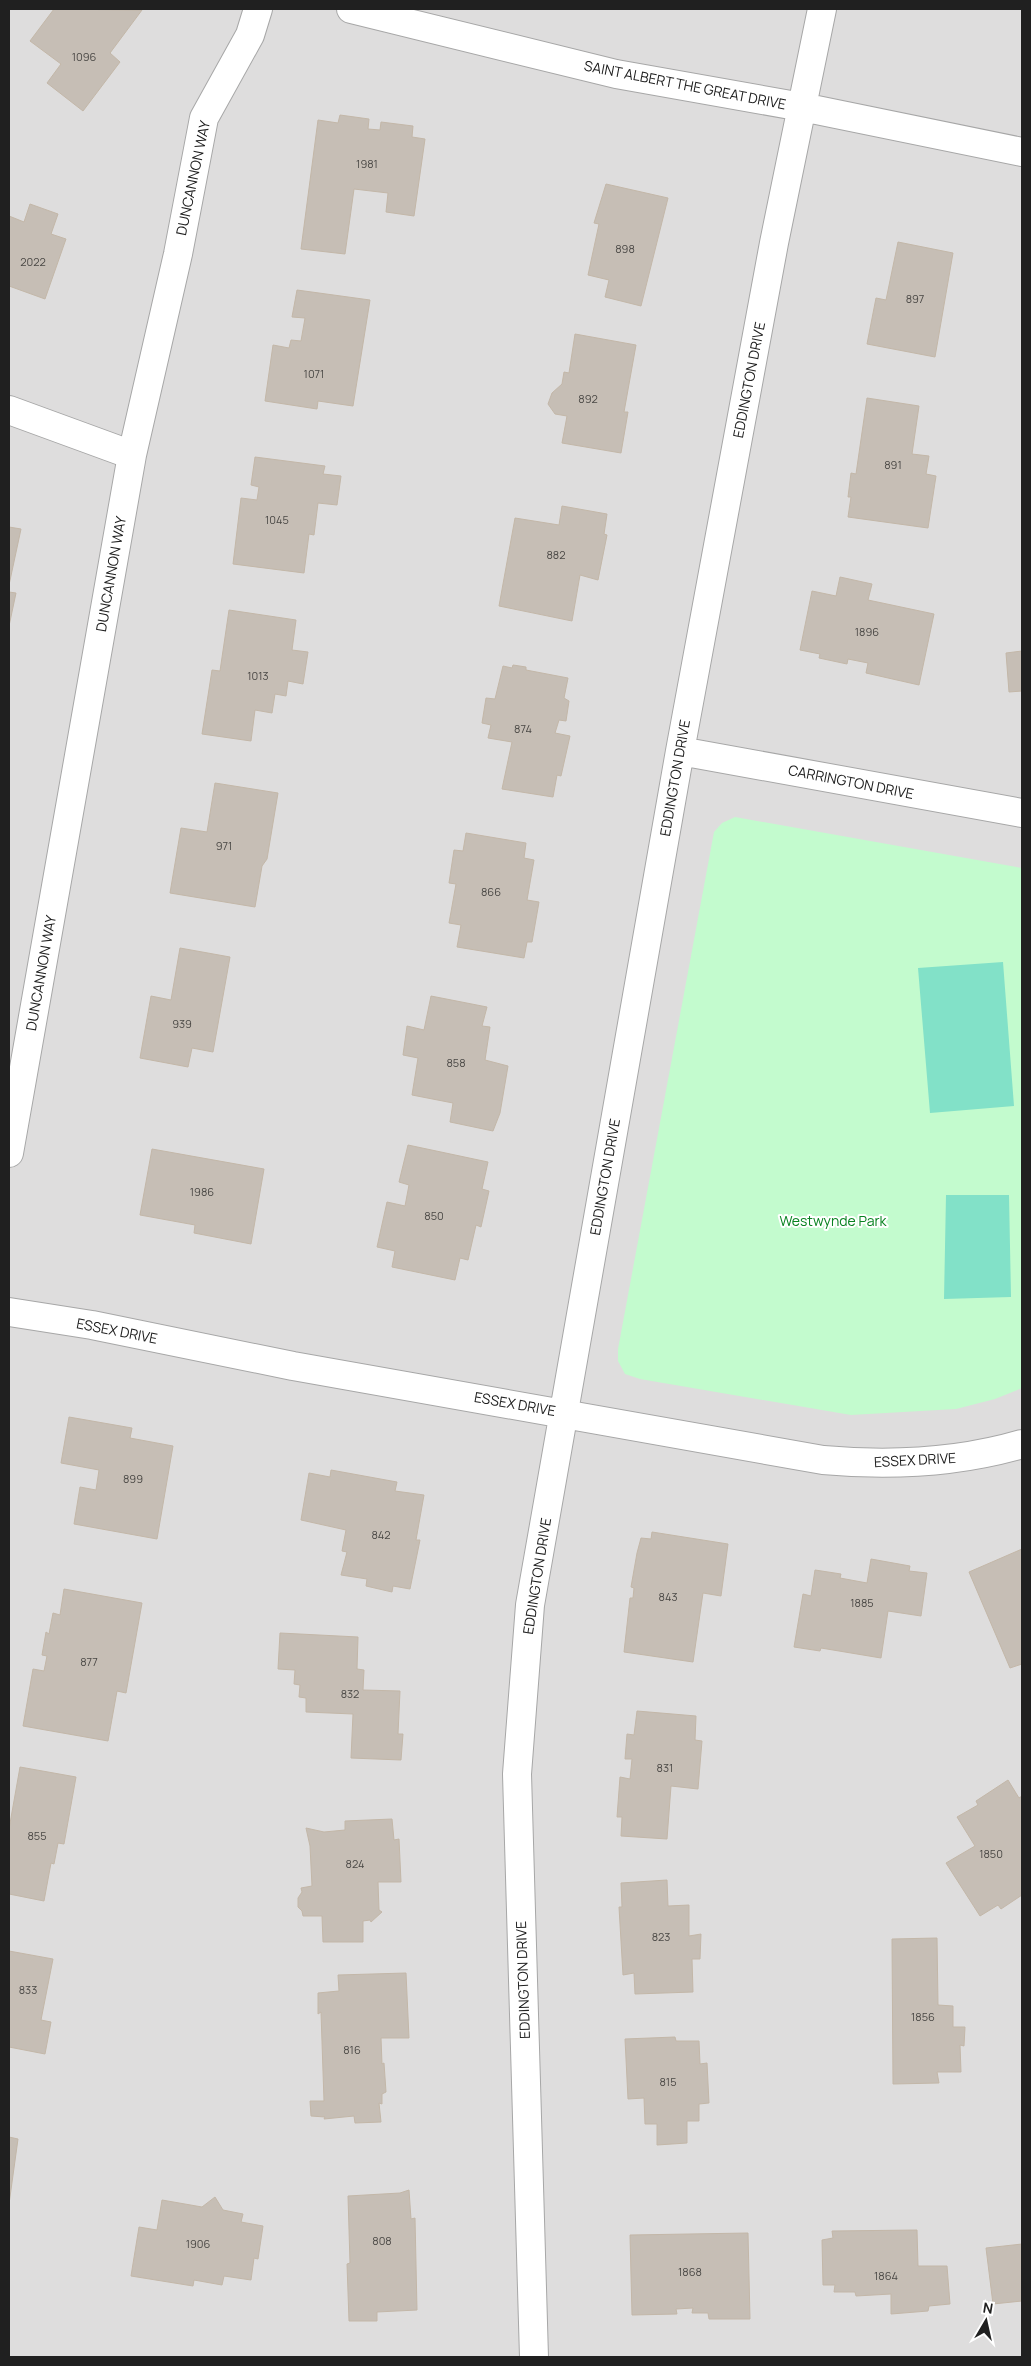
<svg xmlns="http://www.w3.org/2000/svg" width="1031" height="2366" font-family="Manrope,sans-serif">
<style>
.residential{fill:#dedddd}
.park{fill:#c3fbce}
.pitch{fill:#82e1c8}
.building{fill:#c6beb5;stroke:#c3b7a8}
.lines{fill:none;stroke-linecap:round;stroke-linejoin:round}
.minor-casing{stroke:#a7a7a7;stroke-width:30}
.minor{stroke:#fff;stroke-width:28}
.labels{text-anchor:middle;stroke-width:4;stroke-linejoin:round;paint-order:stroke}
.number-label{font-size:11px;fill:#4a4845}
.street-label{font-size:14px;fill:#202020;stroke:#fff}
.park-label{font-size:14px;fill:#098321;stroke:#fff}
</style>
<rect width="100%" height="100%" fill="#f1eee6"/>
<path class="residential" d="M9,9H1022V2357H9Z"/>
<path class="park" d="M735,817L1022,868V1388L995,1399L956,1409L851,1415L640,1379L625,1374L618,1361V1349L714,832L722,823Z"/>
<path class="pitch" d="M1003,962L1014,1106L930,1113L918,968Z
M946,1195H1009L1011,1297L944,1299Z"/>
<path class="building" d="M54,9L142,10L110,53L120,62L83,111L47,83L61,64L30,41Z
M340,115L369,119L368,129L380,130L381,122L413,126L412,137L425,139L414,216L386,212L388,193L354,189L345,254L301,249L318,120L338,123Z
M606,184L668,198L641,306L605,297L609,280L588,275L599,224L594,223Z
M30,204L58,214L51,234L66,239L45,299L9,286V216L24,222Z
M898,242L953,253L935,357L867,344L876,298L886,300Z
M297,290L370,300L353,406L318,401L317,409L265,401L273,345L289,348L291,340L301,341L305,318L292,317Z
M575,334L636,345L624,412H628L621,453L562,443L567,416L555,414L548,404L552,393L562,384L564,372L569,373Z
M867,398L919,406L912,454L929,456L926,474L936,476L928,528L848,517L851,497H848L851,473L856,474Z
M255,457L325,466L323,474L341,476L337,505L318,503L314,535L309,534L304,573L233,564L241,498L257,500L259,487L251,485Z
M562,506L607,514L604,534L607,535L598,580L580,575L572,621L499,606L515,518L559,525Z
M9,527L21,529L9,585Z
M840,577L872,584L868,600L934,614L919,685L866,673L868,663L848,659L847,664L819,658L820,654L800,650L812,591L836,596Z
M9,592L16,593L9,626Z
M229,610L296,620L292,650L308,652L303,684L288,681L286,696L275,694L272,713L255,710L251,741L202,734L212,670L220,671Z
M1022,651V691L1009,692L1006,653Z
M513,665L526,667V670L568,678L564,698L569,701L566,721L559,720L555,733L570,736L561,776L557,775L553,797L502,789L512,742L488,738L491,725L482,723L486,698L495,699L503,666L512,668Z
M215,783L278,793L267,859L262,866L255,907L170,893L181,828L207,832Z
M466,833L526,843L524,858L534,860L527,900L539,902L532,942H527L524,958L457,947L461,925L449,923L456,884L449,883L454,850L463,851Z
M180,948L230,957L213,1052L192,1048L188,1067L140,1058L151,996L171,1000Z
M431,996L487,1007L482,1026L490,1027L485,1060L508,1066L500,1113L493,1131L450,1122L453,1103L412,1095L418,1058L403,1055L407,1026L424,1030Z
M408,1145L488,1162L482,1189L489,1191L481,1227L476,1225L468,1260L460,1258L455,1280L392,1267L395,1251L377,1247L387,1202L405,1206L409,1185L399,1182Z
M152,1149L264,1169L251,1244L194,1233L195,1225L140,1215Z
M69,1417L132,1428L130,1438L173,1446L157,1539L74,1524L80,1487L96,1490L99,1470L61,1463Z
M331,1470L397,1482L395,1491L424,1495L416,1540H420L410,1589L393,1586L392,1592L366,1586L367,1579L341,1575L347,1552L342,1551L346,1530L301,1520L309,1473L330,1477Z
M652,1532L728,1544L721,1596L703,1593L693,1662L624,1652L630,1598H633L634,1588L631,1587L637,1553L641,1538L651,1539Z
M1022,1549V1664L1010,1668L969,1572Z
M871,1559L910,1566L909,1571L927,1573L921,1616L888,1611L881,1658L821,1648L820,1651L794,1647L803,1594L811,1596L815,1570L841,1574L840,1578L867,1583Z
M64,1589L142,1603L126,1693L117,1691L108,1741L23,1726L33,1669L44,1671L47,1656L42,1655L46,1632L49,1634L53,1613L60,1615Z
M280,1633L358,1637L357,1669L364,1670L363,1690L400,1691L398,1734H403L401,1760L351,1758L353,1714L306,1712V1698L299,1697L300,1685L294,1684L295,1670L278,1669Z
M637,1711L696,1716L695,1740L702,1741L698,1789L671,1786L667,1839L621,1836L622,1817H617L620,1777L630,1779L632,1759H625L627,1734L634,1735Z
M20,1767L76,1777L64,1844L58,1843L54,1864L51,1863L44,1901L9,1894V1829Z
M1008,1780L1019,1798L1022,1796V1895L1001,1909L998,1905L980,1916L946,1863L975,1846L957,1817L978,1805L976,1801Z
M392,1819L394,1840L399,1839L401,1882H378L379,1910L382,1912L371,1922L370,1920L363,1921V1942H323L322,1916H303L302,1911L298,1907V1898L302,1892L301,1888L312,1886L310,1846L306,1828L324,1832L345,1830V1821Z
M667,1880L668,1906L689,1905V1936L701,1934L700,1959H692L693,1992L635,1994L634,1973L623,1975L619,1907H622L621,1883Z
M937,1938L938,2005L953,2006V2027H965L964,2046L960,2045L961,2072H937L939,2083L893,2084L892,1939Z
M9,1951L53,1959L41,2020L51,2022L45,2054L9,2047Z
M406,1973L409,2038H381L382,2064L384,2063L386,2092L382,2094V2104L379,2103L381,2122L355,2123L354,2116L324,2119L325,2117L311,2116L310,2101H324L321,2012L318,2014V1993L339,1991L338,1975Z
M675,2037L676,2041H699L700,2064L707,2063L709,2103L699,2104V2121H687V2143L657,2145V2124H645L644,2098L628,2099L625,2039Z
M9,2137L18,2139L9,2204Z
M409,2190L411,2219L415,2218L417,2310L377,2312V2321H349L347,2264L350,2263L348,2196L400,2193Z
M215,2197L223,2210L243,2214L241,2222L263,2226L258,2259L254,2258L251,2280L224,2276L222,2285L194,2280L193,2286L131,2276L139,2227L157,2230L162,2200L202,2207Z
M917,2230L918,2266H947L950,2304L929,2306L928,2311L891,2314V2294L856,2296L855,2292H834L835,2285H823L822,2240L833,2238L832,2231Z
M748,2233L750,2319H709L708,2313H692L693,2308L676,2309L677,2314L632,2315L630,2235Z
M1022,2244V2301L993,2304L986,2248Z"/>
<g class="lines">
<defs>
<path id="minor" d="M351,9L616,74L802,107L1022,152
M9,410L132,455
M680,751L1022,813
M9,1153L132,455L178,254L204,118L250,35L258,9
M9,1312L92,1325L293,1366L823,1460C890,1466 957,1463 1022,1444
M534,2357L517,1774L530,1605L680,751L774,243L822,9"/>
</defs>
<use href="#minor" class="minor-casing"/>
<use href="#minor" class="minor"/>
</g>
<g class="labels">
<g class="number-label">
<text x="84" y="61">1096</text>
<text x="367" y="168">1981</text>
<text x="625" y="253">898</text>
<text x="33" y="266">2022</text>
<text x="915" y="303">897</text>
<text x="314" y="378">1071</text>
<text x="588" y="403">892</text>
<text x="893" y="469">891</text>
<text x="277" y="524">1045</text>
<text x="556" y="559">882</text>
<text x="867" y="636">1896</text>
<text x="258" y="680">1013</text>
<text x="523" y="733">874</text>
<text x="224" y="850">971</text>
<text x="491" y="896">866</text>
<text x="182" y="1028">939</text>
<text x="456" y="1067">858</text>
<text x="202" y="1196">1986</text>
<text x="434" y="1220">850</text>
<text x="133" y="1483">899</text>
<text x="381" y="1539">842</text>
<text x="668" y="1601">843</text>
<text x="862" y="1607">1885</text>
<text x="89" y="1666">877</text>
<text x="350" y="1698">832</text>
<text x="665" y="1772">831</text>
<text x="37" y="1840">855</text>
<text x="991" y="1858">1850</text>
<text x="355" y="1868">824</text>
<text x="661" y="1941">823</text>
<text x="28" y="1994">833</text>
<text x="923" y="2021">1856</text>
<text x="352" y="2054">816</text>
<text x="668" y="2086">815</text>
<text x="382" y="2245">808</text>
<text x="198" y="2248">1906</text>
<text x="690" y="2276">1868</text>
<text x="886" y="2280">1864</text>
</g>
<g class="street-label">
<text transform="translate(685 85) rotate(11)" y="5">SAINT ALBERT THE GREAT DRIVE</text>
<text transform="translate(193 178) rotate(-78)" y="5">DUNCANNON WAY</text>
<text transform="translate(749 380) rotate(-79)" y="5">EDDINGTON DRIVE</text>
<text transform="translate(111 574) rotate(-80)" y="5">DUNCANNON WAY</text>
<text transform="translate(675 778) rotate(-80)" y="5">EDDINGTON DRIVE</text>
<text transform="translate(851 782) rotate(11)" y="5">CARRINGTON DRIVE</text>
<text transform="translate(41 973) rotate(-80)" y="5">DUNCANNON WAY</text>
<text transform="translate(605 1177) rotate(-80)" y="5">EDDINGTON DRIVE</text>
<text transform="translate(117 1331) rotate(11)" y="5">ESSEX DRIVE</text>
<text transform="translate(515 1404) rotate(10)" y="5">ESSEX DRIVE</text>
<text transform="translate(915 1460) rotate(-3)" y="5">ESSEX DRIVE</text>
<text transform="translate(537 1576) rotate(-81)" y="5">EDDINGTON DRIVE</text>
<text transform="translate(523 1980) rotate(-92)" y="5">EDDINGTON DRIVE</text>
</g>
<g class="park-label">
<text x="833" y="1226">Westwynde Park</text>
</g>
</g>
<rect width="1031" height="2366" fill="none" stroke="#202020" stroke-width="20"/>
<g transform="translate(986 2321) rotate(9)" stroke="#ffffff" stroke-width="4" paint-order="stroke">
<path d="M0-4L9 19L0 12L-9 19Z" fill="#202020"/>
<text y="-8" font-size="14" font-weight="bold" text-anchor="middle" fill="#202020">N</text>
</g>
</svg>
